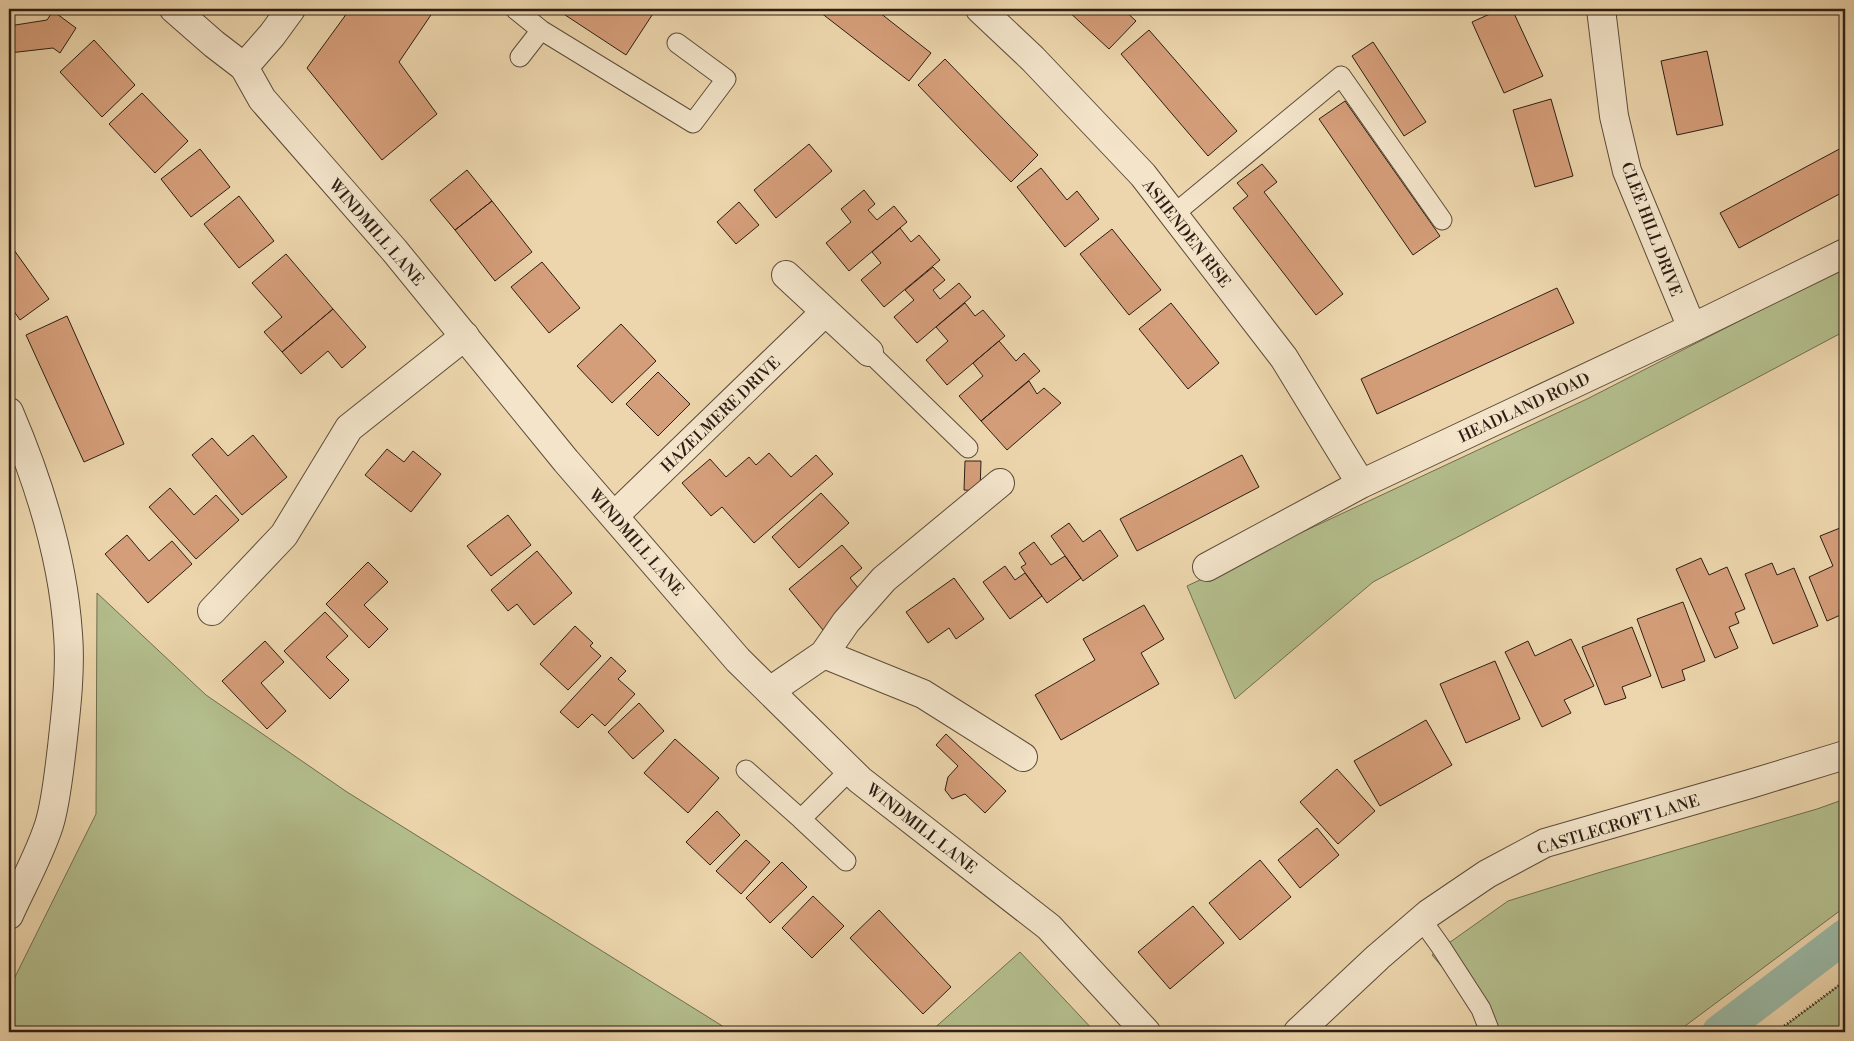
<svg xmlns="http://www.w3.org/2000/svg" width="1854" height="1041" font-family="'Libre Bodoni',serif">
<style>
.green{fill:#b4be8d;stroke:#706e50}
.lines{fill:none;stroke-linecap:round;stroke-linejoin:round}
.canal{stroke:#9ab9a6;stroke-width:34}
.building{fill:#d59e7a;stroke:#2c1e14}
.service-casing{stroke:#5c4c3a;stroke-width:21}
.minor-casing{stroke:#5c4c3a;stroke-width:30}
.tertiary-casing{stroke:#5c4c3a;stroke-width:30}
.path{stroke:#2c1e14;stroke-width:3;stroke-dasharray:1 2.5;stroke-linecap:butt}
.service{stroke:#f3e4ca;stroke-width:19}
.minor{stroke:#f3e4ca;stroke-width:28}
.tertiary{stroke:#f3e4ca;stroke-width:28}
.labels{text-anchor:middle;stroke-width:4;stroke-linejoin:round;paint-order:stroke}
.street-label{font-size:16px;fill:#2c1e14;stroke:#f3e4ca}
</style>
<rect width="100%" height="100%" fill="#edd6ad"/>
<filter id="stains"><feTurbulence type="fractalNoise" baseFrequency=".004" numOctaves="4"/><feColorMatrix values="0 0 0 0 .2 0 0 0 0 .09 0 0 0 0 .02 0 0 0 .5 -.17"/></filter>
<radialGradient id="worn" r=".72"><stop offset=".6" stop-color="#630" stop-opacity="0"/><stop offset="1" stop-color="#630" stop-opacity=".3"/></radialGradient>
<path class="green" d="M1845,267V331L1373,582L1235,699L1187,586L1587,399Z
M97,593L206,695L347,792L732,1032H9V989L96,814Z
M1845,799V907L1677,1032H1497L1432,955L1508,901L1601,872L1817,809Z
M1020,952L1095,1032H930Z
M1845,981V1032H1776H1777Z"/>
<g class="lines">
<path class="canal" d="M1719,1032L1845,936"/>
</g>
<path class="building" d="M350,9H435L399,62L437,114L382,160L307,68Z
M556,9H656L626,55Z
M816,9H875L931,53L909,81Z
M1066,9H1123L1136,21L1109,49Z
M1501,9H1512L1543,76L1504,93L1472,22Z
M53,11L76,28L60,53L53,48L9,53V26L47,20Z
M1149,30L1237,131L1208,156L1121,54Z
M94,40L135,85L102,117L60,72Z
M1373,42L1426,122L1404,136L1352,56Z
M1707,51L1723,125L1677,135L1661,61Z
M945,59L1038,155L1011,182L918,85Z
M142,93L188,141L155,173L109,124Z
M1551,99L1573,176L1535,187L1513,110Z
M1345,101L1440,236L1413,255L1319,119Z
M809,144L832,171L776,218L754,190Z
M1845,146V191L1739,248L1720,213Z
M200,149L230,187L191,217L161,179Z
M1262,164L1277,182L1264,192L1343,294L1316,315L1233,208L1248,196L1237,183Z
M1041,168L1067,200L1077,191L1099,219L1065,247L1017,187Z
M467,170L492,201L455,230L430,200Z
M864,190L875,204L868,210L877,220L894,206L907,222L849,271L826,243L851,222L841,209Z
M239,196L274,241L239,268L204,224Z
M492,201L532,252L495,281L455,230Z
M739,202L759,225L736,244L717,222Z
M900,228L911,242L919,235L940,260L884,307L861,280L881,263L872,252Z
M1112,229L1161,290L1129,315L1080,254Z
M9,243L49,299L20,320L9,304Z
M286,254L333,309L282,352L264,332L282,317L252,283Z
M542,262L580,308L549,333L511,287Z
M933,267L945,280L933,290L940,299L959,283L971,297L917,343L894,317L914,300L905,290Z
M1557,288L1574,323L1377,414L1361,379Z
M965,303L975,316L983,310L1005,336L947,385L926,360L948,341L936,327Z
M1171,303L1219,363L1188,389L1139,329Z
M333,309L366,347L342,368L328,351L301,374L282,352Z
M67,316L124,444L84,462L26,335Z
M621,324L656,361L612,403L577,366Z
M999,341L1016,361L1024,353L1040,371L981,421L959,396L983,376L973,363Z
M658,372L690,404L658,436L626,404Z
M1029,381L1037,394L1044,388L1061,403L1007,450L981,421Z
M253,435L287,477L242,515L192,455L212,438L228,456Z
M387,449L404,462L413,451L441,474L411,512L365,475Z
M769,453L791,477L816,455L833,474L754,543L722,507L711,516L682,483L710,459L726,477L749,457L756,465Z
M1242,455L1259,487L1137,551L1120,519Z
M965,461H981L980,491L964,490Z
M170,488L194,515L216,495L239,520L196,559L149,507Z
M821,493L849,523L799,568L772,537Z
M508,515L531,545L491,576L467,546Z
M1069,523L1083,542L1100,530L1118,556L1083,581L1051,536Z
M1845,526V613L1827,621L1809,577L1833,566L1820,536Z
M127,535L149,561L172,541L192,564L148,603L105,554Z
M1034,542L1051,565L1065,556L1081,578L1047,603L1021,567L1026,564L1019,553Z
M842,545L862,568L850,578L864,595L823,630L789,589Z
M537,551L572,593L534,625L517,604L508,611L491,590Z
M1701,558L1709,575L1727,567L1745,609L1735,613L1739,623L1729,627L1738,648L1715,658L1676,569Z
M368,562L388,582L364,605L388,629L369,648L326,604Z
M1772,563L1777,575L1794,568L1818,626L1773,644L1745,574Z
M1005,566L1015,580L1025,573L1042,596L1010,619L983,582Z
M954,578L984,619L956,639L949,628L928,643L906,612Z
M1683,602L1705,661L1682,670L1685,680L1662,688L1637,619Z
M1144,605L1164,639L1141,653L1159,684L1061,740L1035,695L1095,660L1083,639Z
M325,612L348,636L326,657L349,680L330,699L284,651Z
M575,626L593,643L590,646L601,656L568,690L540,664Z
M1632,627L1651,676L1622,687L1626,698L1605,705L1582,647Z
M1571,639L1594,686L1564,700L1571,713L1542,727L1505,652L1528,641L1535,656Z
M265,641L284,662L261,683L286,711L267,729L222,681Z
M611,657L626,671L618,679L635,694L605,726L592,714L578,728L560,712Z
M1495,661L1520,719L1466,743L1440,684Z
M639,703L664,731L633,759L608,732Z
M1426,720L1452,765L1380,806L1354,761Z
M946,734L1006,791L985,813L965,794L952,799L945,790L948,777L958,766L936,745Z
M675,739L719,778L688,813L644,773Z
M1337,769L1375,811L1338,844L1300,802Z
M717,811L740,835L710,865L686,842Z
M1317,828L1339,855L1300,888L1278,860Z
M746,840L770,862L741,894L716,871Z
M1260,860L1291,897L1240,940L1209,903Z
M782,862L807,887L770,923L746,898Z
M813,896L844,926L812,958L782,928Z
M1193,906L1224,943L1170,989L1138,952Z
M879,910L951,987L923,1014L850,938Z"/>
<g class="lines">
<defs>
<path id="service" d="M515,9L541,30L693,123L726,79L677,43
M520,57L541,30
M1174,214L1341,76L1442,220
M869,352L968,448
M746,770L801,819
M846,861L801,819L850,770
M1421,919L1441,947L1481,1009L1490,1032"/>
<path id="minor" d="M980,9L1033,59L1143,175L1284,358L1361,484
M1601,9L1614,116L1627,171L1692,328
M244,67L272,35L291,9
M786,275L869,352
M9,412C39,482 63,557 68,634C71,670 66,711 62,747C59,771 56,803 49,825C39,856 22,886 9,915
M615,515L825,312
M1207,567L1361,484L1692,328L1845,253
M212,611L284,535L349,428L465,336
M824,654L846,622L884,579L1000,483
M770,691L824,654L923,694L1023,757"/>
<path id="tertiary" d="M174,9L214,44L244,67L262,99L394,250L566,461L738,660L860,780L1049,927L1146,1032
M1298,1032L1378,957L1428,914L1487,874L1545,843L1750,784L1845,755"/>
</defs>
<use href="#service" class="service-casing"/>
<use href="#minor" class="minor-casing"/>
<use href="#tertiary" class="tertiary-casing"/>
<path class="path" d="M1776,1032L1845,981"/>
<use href="#service" class="service"/>
<use href="#minor" class="minor"/>
<use href="#tertiary" class="tertiary"/>
</g>
<g class="labels">
<g class="street-label">
<text transform="translate(1652 229) rotate(69)" y="6">CLEE HILL DRIVE</text>
<text transform="translate(377 232) rotate(49)" y="6">WINDMILL LANE</text>
<text transform="translate(1187 233) rotate(52)" y="6">ASHENDEN RISE</text>
<text transform="translate(1524 407) rotate(-25)" y="6">HEADLAND ROAD</text>
<text transform="translate(720 414) rotate(-44)" y="6">HAZELMERE DRIVE</text>
<text transform="translate(637 542) rotate(49)" y="6">WINDMILL LANE</text>
<text transform="translate(1618 824) rotate(-17)" y="6">CASTLECROFT LANE</text>
<text transform="translate(922 828) rotate(38)" y="6">WINDMILL LANE</text>
</g>
</g>
<rect width="1854" height="1041" fill="none" stroke="#edd6ad" stroke-width="30"/>
<rect x="10" y="10" width="1834" height="1021" fill="none" stroke="#2c1e14" stroke-width="2.5"/>
<rect x="15" y="15" width="1824" height="1011" fill="none" stroke="#2c1e14"/>
<rect width="100%" height="100%" filter="url(#stains)"/>
<rect width="100%" height="100%" fill="url(#worn)"/>
</svg>
